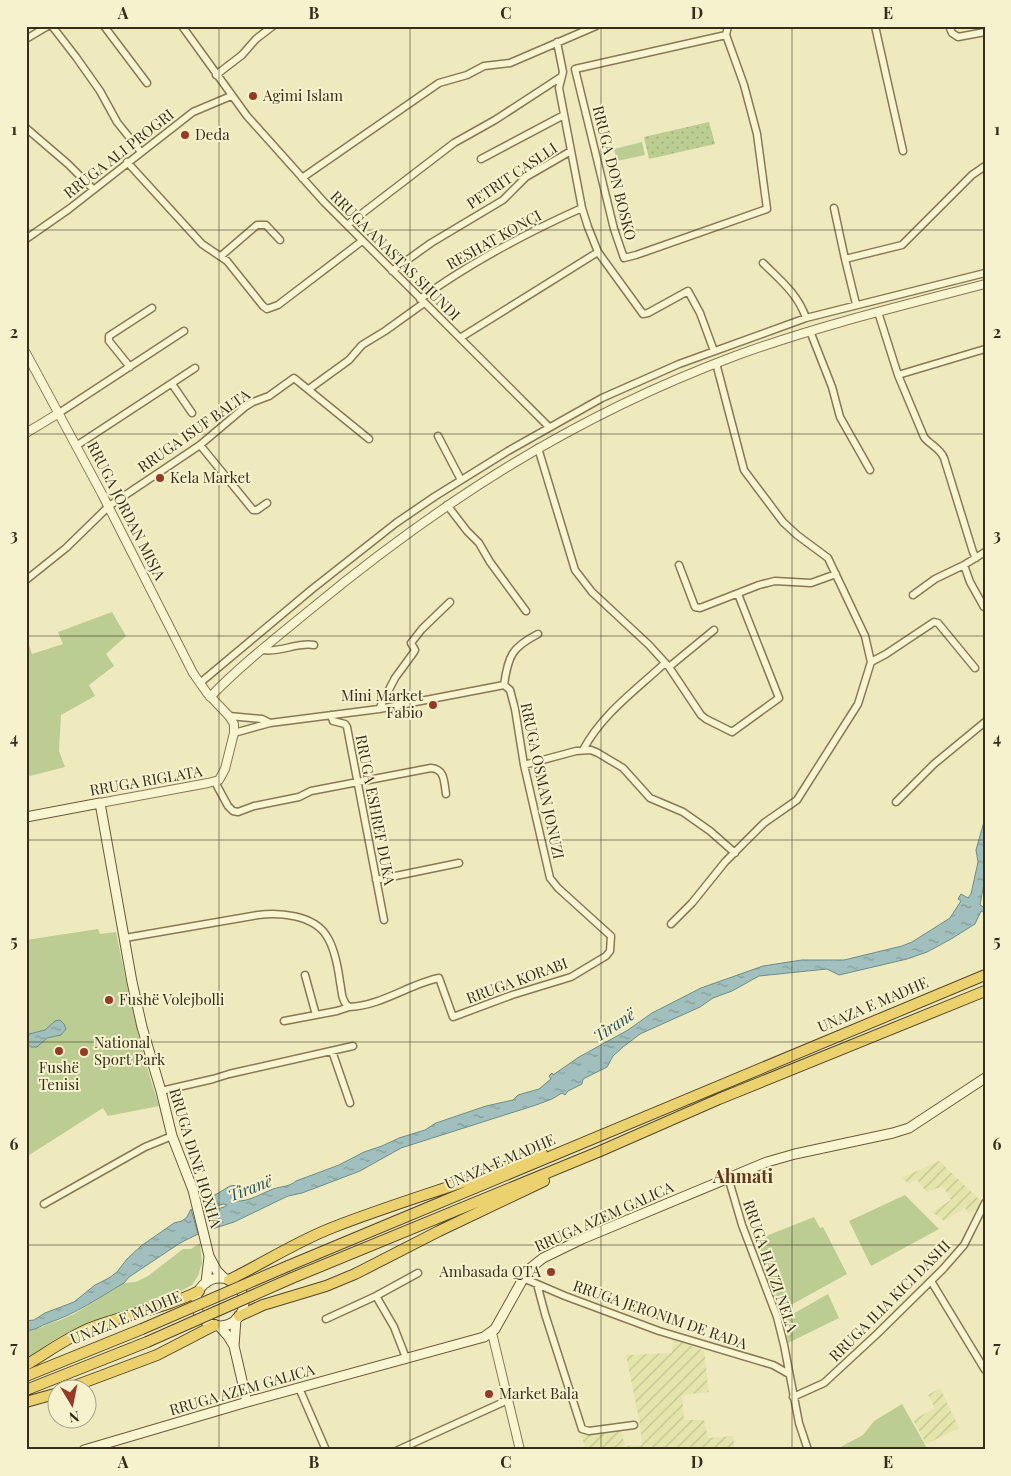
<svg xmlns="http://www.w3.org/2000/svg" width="1011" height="1476" font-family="'Playfair Display',serif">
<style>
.farmland{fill:url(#farmland-furrows)}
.green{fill:#bbcd92}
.park{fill:url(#park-dots)}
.water{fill:url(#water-ripples);stroke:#698e8b}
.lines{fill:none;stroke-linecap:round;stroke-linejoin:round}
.minor-casing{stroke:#877956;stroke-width:9}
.tertiary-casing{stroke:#877956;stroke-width:10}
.secondary-casing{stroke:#695a3a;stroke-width:11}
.trunk-casing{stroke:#54462b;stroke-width:12}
.minor{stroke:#faf5d1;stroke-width:6}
.tertiary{stroke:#faf5d1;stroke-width:8}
.secondary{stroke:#faf5d1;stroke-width:9}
.trunk{stroke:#ebd26e;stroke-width:10}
.trunk-bridge-casing{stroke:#54462b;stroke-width:12;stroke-linecap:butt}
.trunk-bridge{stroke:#ebd26e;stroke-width:10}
.grid{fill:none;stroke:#362d1b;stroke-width:1;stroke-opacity:0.55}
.poi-dot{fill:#983925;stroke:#f6f2cd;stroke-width:2}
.labels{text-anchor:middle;stroke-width:4;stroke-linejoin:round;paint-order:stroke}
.poi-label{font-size:15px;fill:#362d1b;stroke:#f6f2cd;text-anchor:start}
.street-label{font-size:15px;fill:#362d1b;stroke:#f6f2cd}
.water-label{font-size:16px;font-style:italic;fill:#2a5156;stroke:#f6f2cd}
.quarter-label{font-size:18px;font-weight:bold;fill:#64371a;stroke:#f6f2cd}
.neatline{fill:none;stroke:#362d1b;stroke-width:2}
.grid-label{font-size:16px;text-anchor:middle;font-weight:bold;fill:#362d1b}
</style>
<defs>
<pattern id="farmland-furrows" width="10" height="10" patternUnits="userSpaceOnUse" patternTransform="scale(1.25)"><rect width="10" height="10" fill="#e3e5ab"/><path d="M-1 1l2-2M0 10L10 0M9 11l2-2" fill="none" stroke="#c3c593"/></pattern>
<pattern id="park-dots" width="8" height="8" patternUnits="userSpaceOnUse" patternTransform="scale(1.25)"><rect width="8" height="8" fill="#bbcd92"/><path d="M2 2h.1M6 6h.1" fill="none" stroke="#a1b07d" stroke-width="1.8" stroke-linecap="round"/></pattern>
<pattern id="water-ripples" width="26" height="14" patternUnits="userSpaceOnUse" patternTransform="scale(1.25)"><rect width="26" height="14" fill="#a1c0bd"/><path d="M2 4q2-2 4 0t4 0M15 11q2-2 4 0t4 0" fill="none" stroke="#849c99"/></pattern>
</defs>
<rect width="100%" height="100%" fill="#efe9be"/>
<path class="farmland" d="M939,1161L981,1201L977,1209L969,1214L965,1208L944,1221L932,1212L951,1200L943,1186L927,1192L916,1179L909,1184L902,1178Z
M673,1338L704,1351L709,1392L682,1395L684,1420H704L708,1438L733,1436L735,1450H586L581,1434L621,1430L625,1446L642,1445L640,1424L626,1355L672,1353Z
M940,1388L959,1428L926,1444L913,1420L935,1408L928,1395Z"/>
<path class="green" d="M642,142L645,155L617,161L614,149Z
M112,612L126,636L106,654L114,666L89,685L95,696L61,715L59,751L65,767L26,777V636L32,654L63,644L58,632Z
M98,929L100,934L116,932C128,991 140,1049 159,1106L108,1116L103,1108L26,1157V940Z
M905,1195L939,1229L871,1266L849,1221Z
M814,1217L820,1228L823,1227L847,1274L780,1311L758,1250L767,1244L766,1236Z
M200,1243L202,1263L198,1276L192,1285L168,1298L81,1326L59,1337L26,1358V1330H31L42,1327L47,1324L58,1321L74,1314L124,1283L136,1282L148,1276L183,1249H191Z
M828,1294L839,1318L788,1343L784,1319Z
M902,1404L928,1450H835L863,1435L874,1421Z"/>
<path class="park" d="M709,122L715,144L649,159L644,137Z"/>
<path class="water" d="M985,818V878L980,905L985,908V913L981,911L975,924L951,939L927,952L907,959L839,975L827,969L759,976L732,991L713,998L700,1007L640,1034L623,1047L613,1056L607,1067L583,1079L582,1084L568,1091L565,1095L562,1093L552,1099L536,1105L401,1148L360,1171L302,1193L288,1196L234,1222L212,1229L208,1212L224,1207L227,1205L223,1204L207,1209L205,1201L230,1186L238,1185L240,1189L233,1194L235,1201C249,1202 260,1194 273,1189C282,1186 289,1187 296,1181L339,1165L364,1152L382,1146L399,1138L425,1130L436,1123L486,1106L513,1100L518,1095L539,1089L551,1079L549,1076L552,1073L553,1075L579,1057L628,1030L652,1013L701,988L763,966L802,960H844L902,946L912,942L950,918L961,901L958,899L961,894L968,898L971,894L978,862L976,850Z
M60,1020L64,1024L66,1029L61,1035L47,1038L37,1047H31C26,1044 25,1039 29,1034L45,1030L55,1021Z
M191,1209L198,1234L180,1243L129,1277L124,1283C98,1298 76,1314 48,1323C40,1326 35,1331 26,1330V1321L34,1320L45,1313L74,1302L95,1285L109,1278L117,1272L127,1259L141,1246L174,1223L182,1221L187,1217Z"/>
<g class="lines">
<defs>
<path id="minor" d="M52,26L76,57L100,91L117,122L141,152
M104,26L147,83
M182,26L247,116L324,202L549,427
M875,26L903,151
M949,26L952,33L958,37L985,32
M726,35L744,85L757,134L767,209L636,255L624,258L614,229L575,69Z
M726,35L728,26
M26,39L48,26
M557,42L563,72L559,88L582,208L588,227L598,252L643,314L648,313L688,291L700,313L714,351
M216,75L242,55L256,39L273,26
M26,128L68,164L93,189
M481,159L564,115
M127,162L202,244L227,261L263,306L267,309L278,305L362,241
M302,178L439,83L467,75L484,66L510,63L596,26
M834,208L845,259
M347,225L454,143L495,120L561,77
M26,239L69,209L193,112L231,96
M221,256L257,225H266L280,240
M763,263C780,280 798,294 806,318
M392,271L431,243L503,200L526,177L571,151
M420,299C470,263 526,233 582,208
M856,304L845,259L902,245L972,175L985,166
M878,312L898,375L924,437C930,445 940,448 944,458L973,552L976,558
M810,331L832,387L840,417L870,470
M460,338L598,252
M130,367L109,341V336L152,308
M898,375L985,349
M172,384L192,413
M309,389L349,360L362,345L385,331L424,303
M59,413L184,331
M438,436L461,480
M200,445L253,510H257L267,503
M76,446L195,368
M538,448L575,570L592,592L649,645L669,667L701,715L706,719L732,732L779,698L738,594
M447,505L467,531L479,543L490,562L526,611
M679,565L695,607L700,608L759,585L775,581L811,583L836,574
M964,565L970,582L984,607
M26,580L66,548L109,506L200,445L245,407L253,402L269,396L294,378L369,439
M913,595L935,579L964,565L985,552
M263,650C281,653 296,642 314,645
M871,662L886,654L934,622L938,623L975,668
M669,667L714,630
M200,683L311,590L396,523L434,497L508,451L602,398L679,364L806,318L985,273
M504,685C508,656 512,647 538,634
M379,709L395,678L414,652L415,650L411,643L422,629L450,602
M331,715L333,721L345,724L347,727L384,920
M229,716L262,719L270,723
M234,733L270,723L379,709L504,685
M583,750C602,714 636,690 665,663
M524,765L576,751L591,750L598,753L623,768L650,798L683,812L710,831L735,853
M215,782L228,806L233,811L238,812L254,806L299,797L311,791L431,768C445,769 444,782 446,794
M896,802L934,764L985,722
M376,880L459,863
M671,924L692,903L725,862L764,823L797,800L858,704L871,662L865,636L828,558L797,535L783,522L744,470L716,363
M125,938L258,915C279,912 313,915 326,935C335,948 338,967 340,982C342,991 341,1001 349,1007C381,1006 409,984 439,978L453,1017L512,995L571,977L606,956L610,951L611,936L558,888L550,878L524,765L515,709L510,690L504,685
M305,975L316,1015
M284,1021L337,1011L349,1007
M332,1051L350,1103
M161,1091L213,1079L229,1074L353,1046
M728,1177L742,1225L777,1317L784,1345L799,1423L808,1450
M44,1204L145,1147L172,1136
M523,1278L565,1296L659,1331L773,1365L789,1374
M931,1281L985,1370
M537,1284L545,1314L582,1429L589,1431L634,1425
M376,1296L394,1327L406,1358
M326,1319L376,1296L418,1273
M299,1388L326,1450
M793,1397L824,1383L877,1334L943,1269L964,1245L985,1203
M398,1450L508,1400"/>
<path id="tertiary" d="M26,353L102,494L193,673L207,693L229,716L234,724V733L225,769L219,780L208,783L100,803
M26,433L59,413
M210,697C241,665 277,637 311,609C443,500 574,416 735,356C817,326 901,306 985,284
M492,1333L520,1450"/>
<path id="secondary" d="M26,817L100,803L132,982L142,1027L161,1091L172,1136L193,1190L209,1256L217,1271L224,1278
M196 1302a24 24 0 1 1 48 0a24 24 0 1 1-48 0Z
M206,1283L209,1257
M219,1326L228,1336L234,1346L236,1319
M234,1346L247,1402
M84,1450L247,1402L484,1337L495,1329L528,1270L543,1258L582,1239L767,1162L795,1154L893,1133L909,1128L985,1078"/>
<path id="trunk" d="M288,1266L985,975
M292,1278L598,1152L719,1099L985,991
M229,1280C264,1263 297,1241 334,1227C403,1200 474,1181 542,1153
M239,1316L263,1305L326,1286L355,1274L439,1231L544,1181
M26,1365C48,1352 69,1336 93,1327C128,1314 165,1308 199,1291
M26,1376L142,1329
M69,1388L157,1355L215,1325
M26,1390L147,1342
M26,1402L58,1393"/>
</defs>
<use href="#minor" class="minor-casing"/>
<use href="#tertiary" class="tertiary-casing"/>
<use href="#secondary" class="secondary-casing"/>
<use href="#trunk" class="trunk-casing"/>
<use href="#minor" class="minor"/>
<use href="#tertiary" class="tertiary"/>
<use href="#secondary" class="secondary"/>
<use href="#trunk" class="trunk"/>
<defs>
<path id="trunk-bridge" d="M142,1329L288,1266
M147,1342L292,1278"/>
</defs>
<use href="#trunk-bridge" class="trunk-bridge-casing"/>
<use href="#trunk-bridge" class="trunk-bridge"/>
</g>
<path class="grid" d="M219,26V1450M410,26V1450M601,26V1450M792,26V1450M26,230H985M26,434H985M26,636H985M26,840H985M26,1042H985M26,1245H985"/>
<g class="poi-dot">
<circle cx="253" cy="96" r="5"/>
<circle cx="185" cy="135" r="5"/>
<circle cx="160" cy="478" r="5"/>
<circle cx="433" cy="705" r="5"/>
<circle cx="109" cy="1000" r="5"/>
<circle cx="59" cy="1051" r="5"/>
<circle cx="84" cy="1052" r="5"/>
<circle cx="551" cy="1272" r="5"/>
<circle cx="489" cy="1394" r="5"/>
</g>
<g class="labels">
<g class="poi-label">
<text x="263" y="101">Agimi Islam</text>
<text x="195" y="140">Deda</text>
<text x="170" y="483">Kela Market</text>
<text x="423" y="701" text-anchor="end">Mini Market<tspan x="423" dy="17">Fabio</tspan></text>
<text x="119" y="1005">Fushë Volejbolli</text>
<text x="94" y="1048">National<tspan x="94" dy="17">Sport Park</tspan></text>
<text x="59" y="1073" text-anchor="middle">Fushë<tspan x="59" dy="17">Tenisi</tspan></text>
<text x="541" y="1277" text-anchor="end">Ambasada QTA</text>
<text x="499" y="1399">Market Bala</text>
</g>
<g class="street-label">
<text transform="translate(119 154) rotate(-38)" y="5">RRUGA ALI PROGRI</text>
<text transform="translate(614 173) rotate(76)" y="5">RRUGA DON BOSKO</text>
<text transform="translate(512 176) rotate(-34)" y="5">PETRIT CASLLI</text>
<text transform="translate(494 240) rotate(-29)" y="5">RESHAT KONÇI</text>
<text transform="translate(395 256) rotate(45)" y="5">RRUGA ANASTAS SHUNDI</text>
<text transform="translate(194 431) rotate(-35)" y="5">RRUGA ISUF BALTA</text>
<text transform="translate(126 511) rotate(63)" y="5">RRUGA JORDAN MISJA</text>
<text transform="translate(146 781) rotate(-10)" y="5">RRUGA RIGLATA</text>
<text transform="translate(542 781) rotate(78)" y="5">RRUGA OSMAN JONUZI</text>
<text transform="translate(375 810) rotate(79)" y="5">RRUGA ESHREF DUKA</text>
<text transform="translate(517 981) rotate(-20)" y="5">RRUGA KORABI</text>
<text transform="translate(873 1005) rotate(-23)" y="5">UNAZA E MADHE</text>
<text transform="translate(195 1158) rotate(73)" y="5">RRUGA DINE HOXHA</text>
<text transform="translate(500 1162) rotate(-23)" y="5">UNAZA E MADHE</text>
<text transform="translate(604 1217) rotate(-24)" y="5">RRUGA AZEM GALICA</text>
<text transform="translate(770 1266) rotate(71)" y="5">RRUGA HAVZI NELA</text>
<text transform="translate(890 1301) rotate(-45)" y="5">RRUGA ILIA KICI DASHI</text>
<text transform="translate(660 1315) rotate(19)" y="5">RRUGA JERONIM DE RADA</text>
<text transform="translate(126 1318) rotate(-22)" y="5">UNAZA E MADHE</text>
<text transform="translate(242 1390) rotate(-16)" y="5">RRUGA AZEM GALICA</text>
</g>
<g class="water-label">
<text transform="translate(614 1025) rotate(-33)" y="6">Tiranë</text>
<text transform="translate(250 1188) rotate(-21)" y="6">Tiranë</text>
</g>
<g class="quarter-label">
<text x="743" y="1183">Ahmati</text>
</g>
</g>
<rect width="1011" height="1476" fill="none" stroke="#f6f2cd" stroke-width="55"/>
<g transform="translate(72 1404) rotate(170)"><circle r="24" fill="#f6f2cd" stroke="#a9a386"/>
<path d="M0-4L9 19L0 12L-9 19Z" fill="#983925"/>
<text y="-8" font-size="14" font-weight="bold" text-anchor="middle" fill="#362d1b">N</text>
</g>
<rect x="28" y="28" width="956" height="1420" class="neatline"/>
<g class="grid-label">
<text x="123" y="19">A</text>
<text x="314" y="19">B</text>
<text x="506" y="19">C</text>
<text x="697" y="19">D</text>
<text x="888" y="19">E</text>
<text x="14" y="135">1</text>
<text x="997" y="135">1</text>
<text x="14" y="338">2</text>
<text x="997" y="338">2</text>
<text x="14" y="541">3</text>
<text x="997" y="541">3</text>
<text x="14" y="744">4</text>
<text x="997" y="744">4</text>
<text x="14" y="947">5</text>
<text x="997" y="947">5</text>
<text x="14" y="1150">6</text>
<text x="997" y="1150">6</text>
<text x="14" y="1353">7</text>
<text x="997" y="1353">7</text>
<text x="123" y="1468">A</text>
<text x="314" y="1468">B</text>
<text x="506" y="1468">C</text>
<text x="697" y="1468">D</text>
<text x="888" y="1468">E</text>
</g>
</svg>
